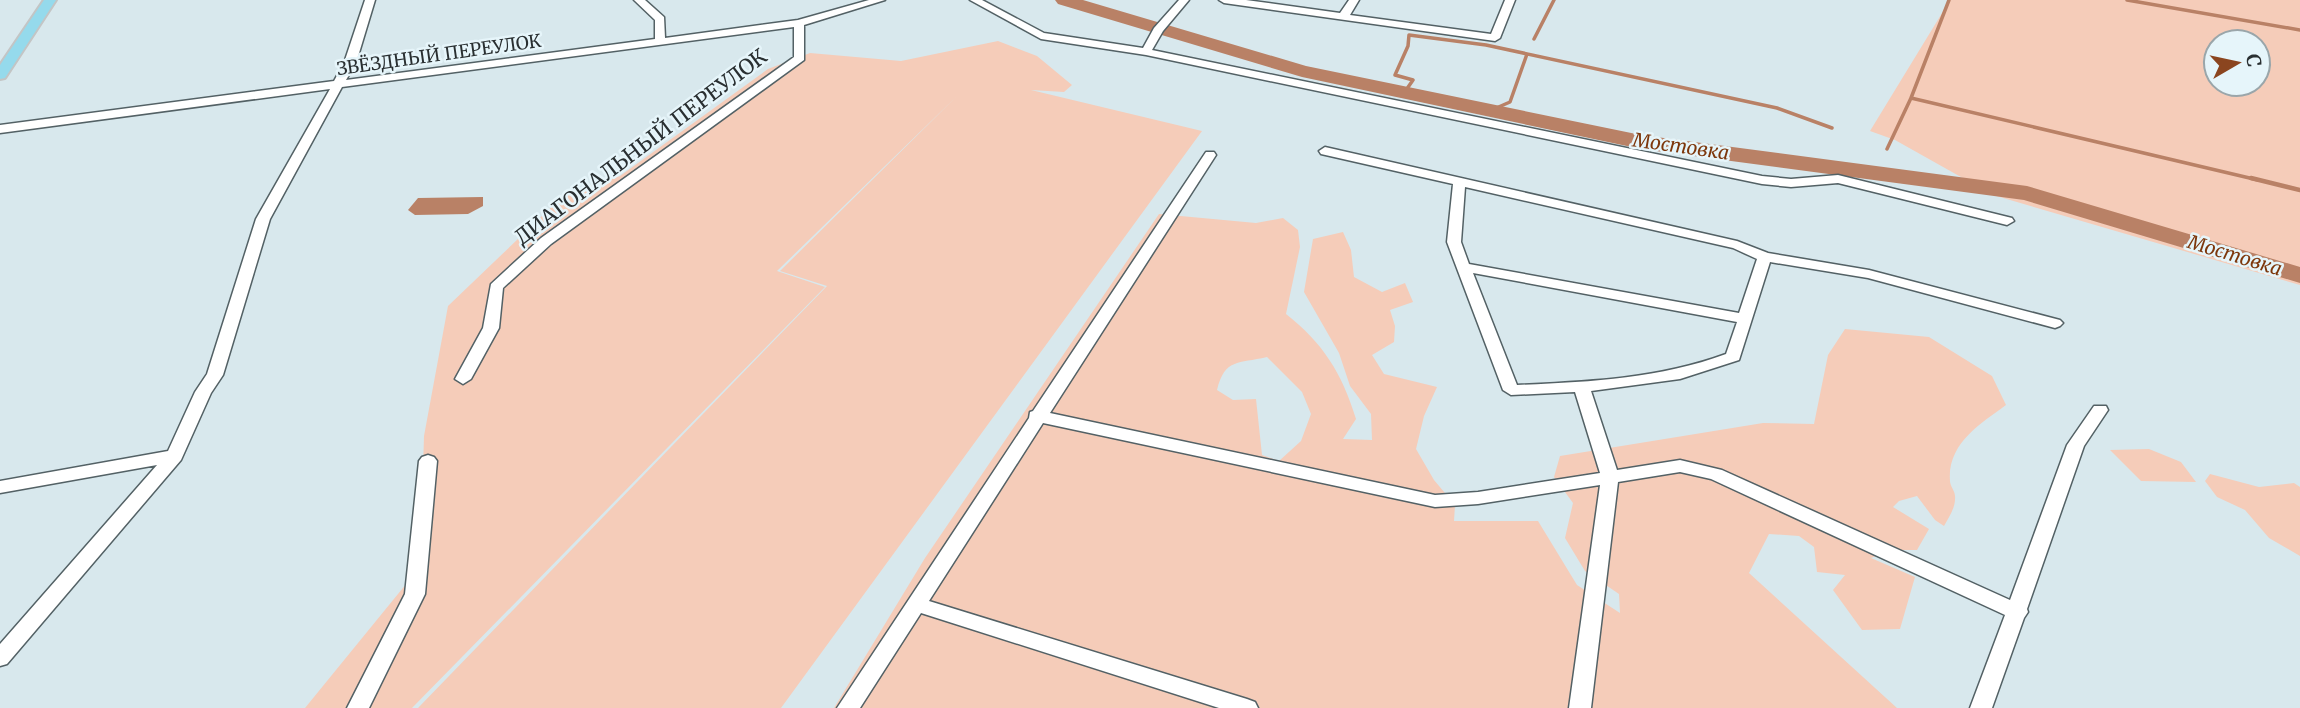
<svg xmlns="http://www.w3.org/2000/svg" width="2300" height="708" font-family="Merriweather,serif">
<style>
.green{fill:#f5ccb9;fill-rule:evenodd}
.water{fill:#b98166}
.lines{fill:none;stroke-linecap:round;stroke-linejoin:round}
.stream-far1{stroke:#b98166;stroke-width:3.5}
.stream{stroke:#b98166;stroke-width:4.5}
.river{fill:#b98166;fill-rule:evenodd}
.minor-casing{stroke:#536165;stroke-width:3}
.major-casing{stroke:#c3c5c5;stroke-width:4}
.minor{fill:#fff;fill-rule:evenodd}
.major{fill:#95daec;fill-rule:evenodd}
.labels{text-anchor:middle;stroke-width:5;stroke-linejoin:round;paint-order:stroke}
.far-street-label{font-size:18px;fill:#292f31;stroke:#e6f5fa}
.far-water-label{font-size:19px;font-style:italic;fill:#7d370c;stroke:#e6f5fa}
.street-label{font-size:21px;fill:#292f31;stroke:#e6f5fa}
</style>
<rect width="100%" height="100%" fill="#d8e8ed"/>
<path class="green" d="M1950,0H2300V285L1993,195L1895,140L1870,131ZM2216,42H2258V84H2216Z
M998,41L1037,56L1072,85L1064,92L1031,90L1202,131L781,708H418L827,286L780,271L958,95L777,271L825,287L412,708H305L420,567L424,436L448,306L565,194L620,176L768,69L810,53L901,61Z
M1159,214L1256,223L1283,218L1298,230L1300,247L1286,314C1323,343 1342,373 1356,419L1343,439L1372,440L1371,414L1350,386L1339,353L1304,292L1313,239L1343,232L1351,250L1354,277L1382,292L1405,283L1413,302L1390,310L1395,326L1394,342L1372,355L1384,374L1437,387L1424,416L1416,449L1434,480L1455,505L1454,521H1538L1577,585L1620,613L1619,594L1585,571L1565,538L1573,503L1554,477L1560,456L1763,423L1814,424L1828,355L1845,329L1929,337L1992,376L2006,405C1980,424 1947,444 1950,481C1950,486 1955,491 1955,496C1956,507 1949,517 1944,526L1935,520L1917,496L1899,501L1893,507L1929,529L1917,550H1890L1871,558L1915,577L1900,629L1862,630L1833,590L1845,575L1817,572L1814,547L1799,536L1769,534L1749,573L1897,708H834L925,558ZM1267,357L1302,392L1311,414L1301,441L1279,461L1262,455L1256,399L1233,400L1217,390C1225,358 1238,364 1267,357Z
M2149,449L2181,462L2196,482L2141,481L2110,450Z
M2210,474L2259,487L2294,483L2300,487V556L2269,538L2245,510L2217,497L2205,481Z"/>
<path class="water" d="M483,197V206L468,214L415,215L408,210L418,198Z"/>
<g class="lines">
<path class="stream-far1" d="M2127,0L2300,30
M1534,39L1554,0
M1404,93L1413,80L1395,75L1408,46L1409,35L1486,45L1777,108L1832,128
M1911,98L1949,0
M1494,109L1510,102L1527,54
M1887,149L1911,98L2258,180"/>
<path class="stream" d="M2251,178L2300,190"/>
<path class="river" d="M1055,0H1083L1306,66L1641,135L2027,186L2300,267V283L2024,200L1641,149L1302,77L1058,4Z"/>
<defs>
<path id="minor" d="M365,0H375L356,63L346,80L655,39V20L634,0H645L664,17L665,38L798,20L869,0H885L804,25V60L551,244L503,288L499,328L471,379L463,384L455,379L483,328L491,284L541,238L794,57V27L342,87L270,219L223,375L211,393L181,460L7,664L0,666V644L157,465L0,493V481L168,451L195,392L207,374L256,219L330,89L0,133V125L334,81L344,63Z
M970,0H982L1044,33L1143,48L1154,28L1179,0H1189L1163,31L1152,50L1762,176L1791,179L1838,175L2012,218L2014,221L2007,225L1838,183L1791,187L1762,184L1146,55L1041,39Z
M1219,0H1246L1340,13L1349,0H1359L1350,15L1491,34L1505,0H1515L1500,38L1495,41L1224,3Z
M1325,147L1737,241L1768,253L1869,270L2060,320L2063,323L2060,326L2055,328L1868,278L1770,262L1739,360L1680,379L1591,391L1617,470L1680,460L1722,470L2010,600L2067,445L2094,406H2106L2108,410L2084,446L2027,609L2028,612L2024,618L1992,708H1970L2005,615L1711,479L1680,472L1618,482L1591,708H1569L1600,485L1478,504L1435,507L1043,423L929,601L1247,699L1255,702L1258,708H1219L921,613L860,708H837L1029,418L1030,412L1033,411L1206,152H1214L1216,155L1050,413L1435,495L1478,492L1600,473L1575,392L1511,395L1503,390L1447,242L1453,184L1321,154L1319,151ZM1465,187L1733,248L1757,259L1739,313L1469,264L1461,242ZM1473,273L1737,322L1726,354C1658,379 1588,382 1517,385Z
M428,455L434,457L437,461L425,594L369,708H347L405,594L419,461L422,457Z"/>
<path id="major" d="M44,0H56L5,78L0,79V65Z"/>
</defs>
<use href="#minor" class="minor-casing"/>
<use href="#major" class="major-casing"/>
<use href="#minor" class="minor"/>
<use href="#major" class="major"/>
</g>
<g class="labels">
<g class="far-street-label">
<text transform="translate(439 55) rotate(-8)" y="6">ЗВЁЗДНЫЙ ПЕРЕУЛОК</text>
</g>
<g class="far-water-label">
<text transform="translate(1681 146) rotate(8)" y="7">Мостовка</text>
<text transform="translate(2235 255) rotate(17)" y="7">Мостовка</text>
</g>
<g class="street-label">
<text transform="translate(641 147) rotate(-37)" y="7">ДИАГОНАЛЬНЫЙ ПЕРЕУЛОК</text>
</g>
</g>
<g transform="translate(2237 63) rotate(81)"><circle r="33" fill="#e6f5fa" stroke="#9aa6aa" stroke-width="2"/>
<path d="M0-5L12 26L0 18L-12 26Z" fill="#8b451f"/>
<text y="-10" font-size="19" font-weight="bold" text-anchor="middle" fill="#292f31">С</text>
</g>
</svg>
